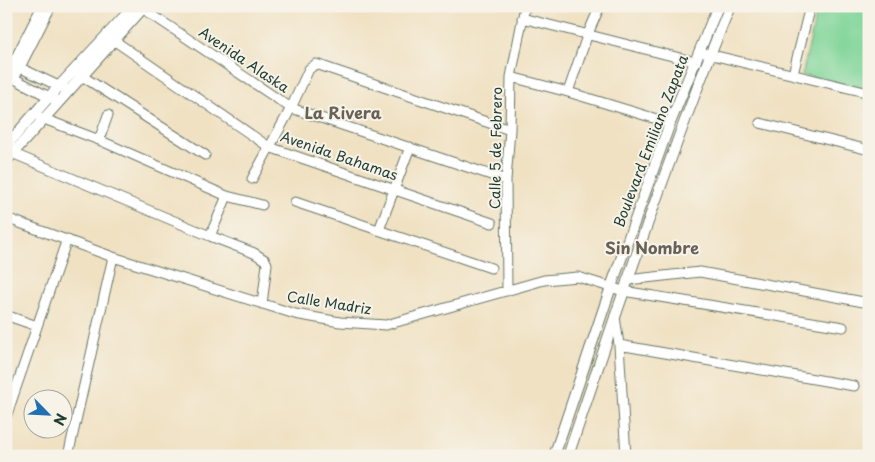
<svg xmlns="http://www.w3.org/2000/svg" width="875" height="462" font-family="'Playpen Sans',sans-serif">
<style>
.green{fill:#7fd599;stroke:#4f8966}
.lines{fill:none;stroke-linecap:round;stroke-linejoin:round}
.minor-casing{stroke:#687666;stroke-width:11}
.tertiary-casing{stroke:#687666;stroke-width:12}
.minor{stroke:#fff;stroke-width:9}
.tertiary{stroke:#fff;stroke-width:10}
.labels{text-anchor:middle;stroke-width:4;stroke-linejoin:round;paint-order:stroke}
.street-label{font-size:14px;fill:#1f3d34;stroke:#f7f3e8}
.quarter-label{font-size:16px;font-weight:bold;fill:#676157;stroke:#f7f3e8}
</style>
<rect width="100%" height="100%" fill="#f7f3e8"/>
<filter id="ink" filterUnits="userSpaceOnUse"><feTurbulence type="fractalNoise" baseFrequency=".02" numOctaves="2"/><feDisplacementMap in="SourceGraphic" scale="10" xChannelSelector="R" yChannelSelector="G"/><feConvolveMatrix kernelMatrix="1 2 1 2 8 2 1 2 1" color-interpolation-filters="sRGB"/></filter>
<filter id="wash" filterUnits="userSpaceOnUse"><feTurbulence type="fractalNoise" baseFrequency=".0096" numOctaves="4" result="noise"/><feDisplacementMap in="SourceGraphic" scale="20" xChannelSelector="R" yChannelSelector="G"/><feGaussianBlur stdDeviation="1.12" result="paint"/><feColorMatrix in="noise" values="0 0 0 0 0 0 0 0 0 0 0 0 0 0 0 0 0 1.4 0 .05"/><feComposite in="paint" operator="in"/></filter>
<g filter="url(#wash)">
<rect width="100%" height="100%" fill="#f0e1c2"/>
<path class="green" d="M818,6H869V90L802,75Z"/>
</g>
<g filter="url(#ink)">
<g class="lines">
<defs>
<path id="minor" d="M139,6L291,108L506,180
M522,18L696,62
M109,37L269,147L492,223
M704,53L869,93
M6,61L69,91
M793,74L810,6
M7,75L42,6
M9,76L55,100
M82,76L205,155
M511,77L568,92L670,123
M14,79L51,6
M568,92L587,36L600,6
M39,117L99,140L227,196L262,205
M760,123L869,150
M99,140L108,115
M7,151L210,236L254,253L265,260L267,264L262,304
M252,179L291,108L309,69L316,64L510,130
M295,202L491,268
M6,218L113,257L295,314L340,322L386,325L544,280L578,277L623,291L843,327
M379,230L410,147
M210,236L227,196
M627,280L700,272L869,303
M507,291L506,180L510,130L511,77L525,6
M615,316L619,345L626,456
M11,317L37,326
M619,345L854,386
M6,417L67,239
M68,456L113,257"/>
<path id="tertiary" d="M6,146L49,97L134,6
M6,161L145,6
M554,456L611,287L670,123L718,6
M568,456C619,305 669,154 730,6"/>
</defs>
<use href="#minor" class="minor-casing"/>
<use href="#tertiary" class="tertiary-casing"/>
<use href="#minor" class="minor"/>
<use href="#tertiary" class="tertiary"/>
</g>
</g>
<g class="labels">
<g class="street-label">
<text transform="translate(244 60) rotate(34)" y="5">Avenida Alaska</text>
<text transform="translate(651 141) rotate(-69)" y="5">Boulevard Emiliano Zapata</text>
<text transform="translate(496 148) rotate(-89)" y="5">Calle 5 de Febrero</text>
<text transform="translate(339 156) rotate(19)" y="5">Avenida Bahamas</text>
<text transform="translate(329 303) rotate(9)" y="5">Calle Madriz</text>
</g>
<g class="quarter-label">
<text x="343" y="119">La Rivera</text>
<text x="652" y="254">Sin Nombre</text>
</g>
</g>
<rect width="875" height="462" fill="none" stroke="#f7f3e8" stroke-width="25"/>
<g transform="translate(48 414) rotate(114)"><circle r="24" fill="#f7f3e8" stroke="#a1aaa0"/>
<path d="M0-4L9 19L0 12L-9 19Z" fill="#1f6fb2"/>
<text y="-8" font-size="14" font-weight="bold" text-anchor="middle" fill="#1f3d34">N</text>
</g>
</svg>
